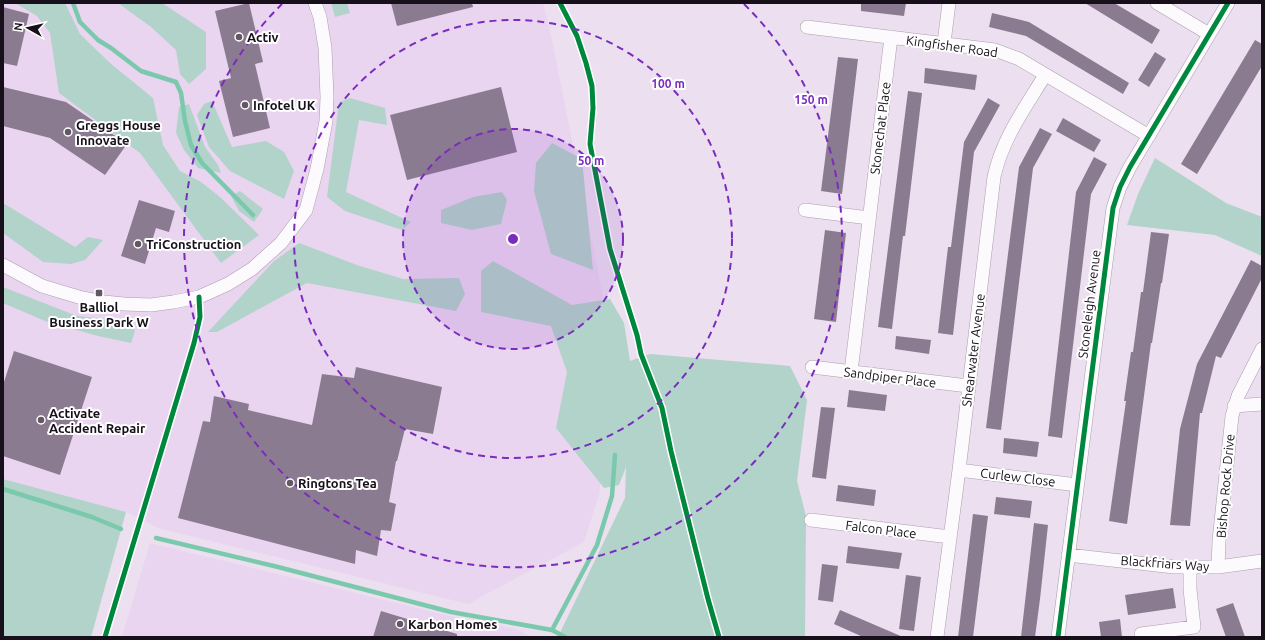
<svg xmlns="http://www.w3.org/2000/svg" width="1265" height="640" font-family="Ubuntu,sans-serif">
<style>
.built{fill:#ead5f0}
.green{fill:#b2d3c9}
.lines{fill:none;stroke-linecap:round;stroke-linejoin:round}
.stream{stroke:#7bc9ad;stroke-width:4.5}
.building{fill:#8b7b90}
.minor-casing{stroke:#a99fab;stroke-width:14}
.minor{stroke:#fcfafd;stroke-width:13}
.cycleway-casing{stroke:#fff;stroke-width:8}
.cycleway{stroke:#00873e;stroke-width:5}
.ring{fill:none;stroke:#7b2cbf;stroke-width:2;stroke-dasharray:7 5}
.poi-dot{fill:#625864;stroke:#fff;stroke-width:1.5}
.labels{text-anchor:middle;stroke-width:4;stroke-linejoin:round;paint-order:stroke}
.poi-label{font-size:13px;font-weight:bold;fill:#170f19;stroke:#fff;text-anchor:start}
.street-label{font-size:13px;fill:#170f19;stroke:#fff}
.centre{fill:#7b2cbf;stroke:#fff;stroke-width:2}
.ring-label{font-size:12px;text-anchor:middle;font-weight:bold;fill:#7b2cbf;stroke:#fff;stroke-width:4;stroke-linejoin:round;paint-order:stroke}
</style>
<rect width="100%" height="100%" fill="#ecdfef"/>
<path class="built" d="M3,3H543L550,30L597,265L616,370L599,495L584,542L468,604L158,528L126,512L3,479Z
M150,543L454,617L516,629L531,637H122Z"/>
<path class="green" d="M15,3H65L80,34L110,63L153,98L163,145L180,171L201,182L220,197L259,235L221,263L140,153L59,93L50,33L37,16Z
M118,3H162L206,32V69L189,84L180,74L176,50L151,27Z
M331,3H347L350,13L335,17Z
M350,98L385,108L387,125L359,120L346,192L411,222L402,230L345,211L327,197L339,102Z
M212,101L232,147L266,141L284,152L294,171L284,199L230,171L209,147L197,115L204,104Z
M189,104L205,147L218,165L221,173L198,168L184,150L176,133L179,107Z
M552,143L582,159L593,270L551,254L534,191L536,163Z
M1155,158L1226,203L1262,217V256L1215,235L1127,225L1138,194Z
M240,191L263,209L254,222L239,211L231,196Z
M502,192L507,200L501,224L472,230L441,223V210L473,197Z
M3,203L75,247L88,237L103,240L85,260L71,264L43,262L3,233Z
M299,243L357,265L403,279L459,278L465,294L456,311L307,283L217,332H208L273,262Z
M493,261L572,305L610,299L624,323L630,361L650,354L790,366L807,400L797,481L806,516L805,637H558L625,498L626,467L619,485L604,488L556,428L567,372L551,326L481,312V271Z
M3,287L77,316L130,321L135,331L131,343L98,336L45,321L3,303Z
M3,479L126,512L91,637H3Z"/>
<g class="lines">
<path class="stream" d="M73,3L80,22L98,40L111,48L141,71L176,82L181,93L185,121L191,145L202,163L253,215
M3,489L92,517L121,529
M156,538L278,567L451,612L552,630L565,637
M552,630L597,545L612,496L615,455"/>
</g>
<path class="building" d="M249,3L263,62L255,64L270,128L233,137L219,81L231,78L215,11Z
M391,3H472L473,7L397,26Z
M861,3H906L904,16L861,11Z
M1085,3H1114L1160,30L1152,44Z
M3,7L29,14L17,66L3,63Z
M992,13L1029,22L1129,83L1123,94L1026,36L989,27Z
M1255,40L1262,44V66L1197,174L1181,164Z
M1155,52L1166,59L1149,87L1138,80Z
M838,57L858,59L842,194L821,191Z
M925,68L977,75L975,90L924,83Z
M3,87L66,102L127,144L105,175L50,138L3,126Z
M501,87L517,152L407,180L390,115Z
M908,91L922,93L905,236H903L892,329L878,327Z
M988,98L1000,105L974,152L953,335L938,333L948,247H951L964,142Z
M1063,118L1101,140L1094,152L1056,131Z
M1040,128L1052,134L1033,168L1001,430L986,428L1019,167Z
M1094,157L1107,164L1091,194L1062,438L1048,436L1076,192Z
M139,200L175,211L169,232L156,228L145,264L121,256Z
M825,230L846,233L836,322L814,319Z
M1151,232L1169,234L1162,283H1161L1152,343H1151L1127,524L1109,521L1126,401H1124L1131,352H1133L1141,292H1143Z
M1251,260L1262,266V278L1221,358L1216,356L1202,413H1200L1190,526L1170,525L1180,429L1197,364Z
M896,336L931,340L929,354L895,349Z
M14,351L92,377L60,475L3,456V385Z
M356,367L442,387L433,434L405,429L397,461H396L389,502L396,504L391,531L381,530L377,556L356,550L355,564L178,518L203,421L210,422L214,396L249,404L248,410L312,425L322,374L354,378Z
M849,390L887,395L885,411L847,407Z
M821,407L835,408L826,479L812,477Z
M1004,438L1039,442L1037,457L1003,453Z
M838,485L876,490L874,506L836,501Z
M996,497L1032,501L1030,518L994,514Z
M973,514L988,516L973,637H958Z
M1034,523L1048,525L1040,599L1035,637H1021Z
M848,546L902,553L899,569L846,563Z
M822,564L838,566L833,602L818,600Z
M906,575L921,577L914,631L899,629Z
M1173,588L1176,608L1128,615L1125,595Z
M1233,603L1245,637H1226L1216,609Z
M840,610L903,637H863L834,624Z
M381,611L457,634V637H373Z
M1120,619L1122,637H1101L1099,622Z"/>
<g class="lines">
<defs>
<path id="minor" d="M1157,3L1209,34
M807,27L995,50L1019,59L1149,136
M944,43L949,3
M805,210L869,218
M3,265L42,286L82,298L104,302L124,304L151,305L173,302L199,297L228,284L252,269L281,243L306,210L317,169L326,121L327,97L325,48L320,17L315,3
M812,367L968,386
M851,372L891,37
M1234,406L1262,404
M959,470L1077,485
M811,520L950,537
M1068,555L1174,567H1218L1262,561
M1218,567L1219,541L1232,416L1238,396L1262,349
M1141,634L1194,627L1190,589V567
M937,637L959,470L994,177C1002,139 1025,108 1045,75
M1058,637L1113,208L1120,187L1130,167L1228,3"/>
</defs>
<use href="#minor" class="minor-casing"/>
<use href="#minor" class="minor"/>
<defs>
<path id="cycleway" d="M560,3L577,36L586,63L592,86L593,108L590,144L610,249L637,335L641,354L662,408L671,451L708,599L719,637
M105,637L194,343L200,317L199,297
M1058,637L1113,208L1120,187L1130,167L1228,3"/>
</defs>
<use href="#cycleway" class="cycleway-casing"/>
<use href="#cycleway" class="cycleway"/>
</g>
<circle cx="513" cy="239" r="110" fill="#7b2cbf" fill-opacity=".12"/>
<g class="ring">
<circle cx="513" cy="239" r="110"/>
<circle cx="513" cy="239" r="219"/>
<path d="M744 4A329 329 0 1 1 282 4"/>
</g>
<g class="poi-dot">
<circle cx="239" cy="37" r="4"/>
<circle cx="245" cy="105" r="4"/>
<circle cx="68" cy="132" r="4"/>
<circle cx="138" cy="244" r="4"/>
<rect x="95" y="289" width="8" height="8" rx="2"/>
<circle cx="41" cy="420" r="4"/>
<circle cx="290" cy="483" r="4"/>
<circle cx="400" cy="624" r="4"/>
</g>
<g class="labels">
<g class="poi-label">
<text x="247" y="42">Activ</text>
<text x="253" y="110">Infotel UK</text>
<text x="76" y="130">Greggs House<tspan x="76" dy="15">Innovate</tspan></text>
<text x="146" y="249">TriConstruction</text>
<text x="99" y="312" text-anchor="middle">Balliol<tspan x="99" dy="15">Business Park W</tspan></text>
<text x="49" y="418">Activate<tspan x="49" dy="15">Accident Repair</tspan></text>
<text x="298" y="488">Ringtons Tea</text>
<text x="408" y="629">Karbon Homes</text>
</g>
<g class="street-label">
<text transform="translate(952 46) rotate(8)" y="5">Kingfisher Road</text>
<text transform="translate(880 128) rotate(-83)" y="5">Stonechat Place</text>
<text transform="translate(1089 304) rotate(-83)" y="5">Stoneleigh Avenue</text>
<text transform="translate(973 350) rotate(-83)" y="5">Shearwater Avenue</text>
<text transform="translate(890 377) rotate(7)" y="5">Sandpiper Place</text>
<text transform="translate(1018 477) rotate(7)" y="5">Curlew Close</text>
<text transform="translate(1225 486) rotate(-85)" y="5">Bishop Rock Drive</text>
<text transform="translate(881 529) rotate(7)" y="5">Falcon Place</text>
<text transform="translate(1165 563) rotate(4)" y="5">Blackfriars Way</text>
</g>
</g>
<circle cx="513" cy="239" r="6" class="centre"/>
<g class="ring-label">
<text x="668" y="88">100 m</text>
<text x="811" y="104">150 m</text>
<text x="591" y="165">50 m</text>
</g>
<rect width="1265" height="640" fill="none" stroke="#170f19" stroke-width="8"/>
<g transform="translate(28 28) rotate(278)" stroke="#ffffff" stroke-width="3" paint-order="stroke">
<path d="M0-3L7 15L0 10L-7 15Z" fill="#170f19"/>
<text y="-6" font-size="11" font-weight="bold" text-anchor="middle" fill="#170f19">N</text>
</g>
</svg>
